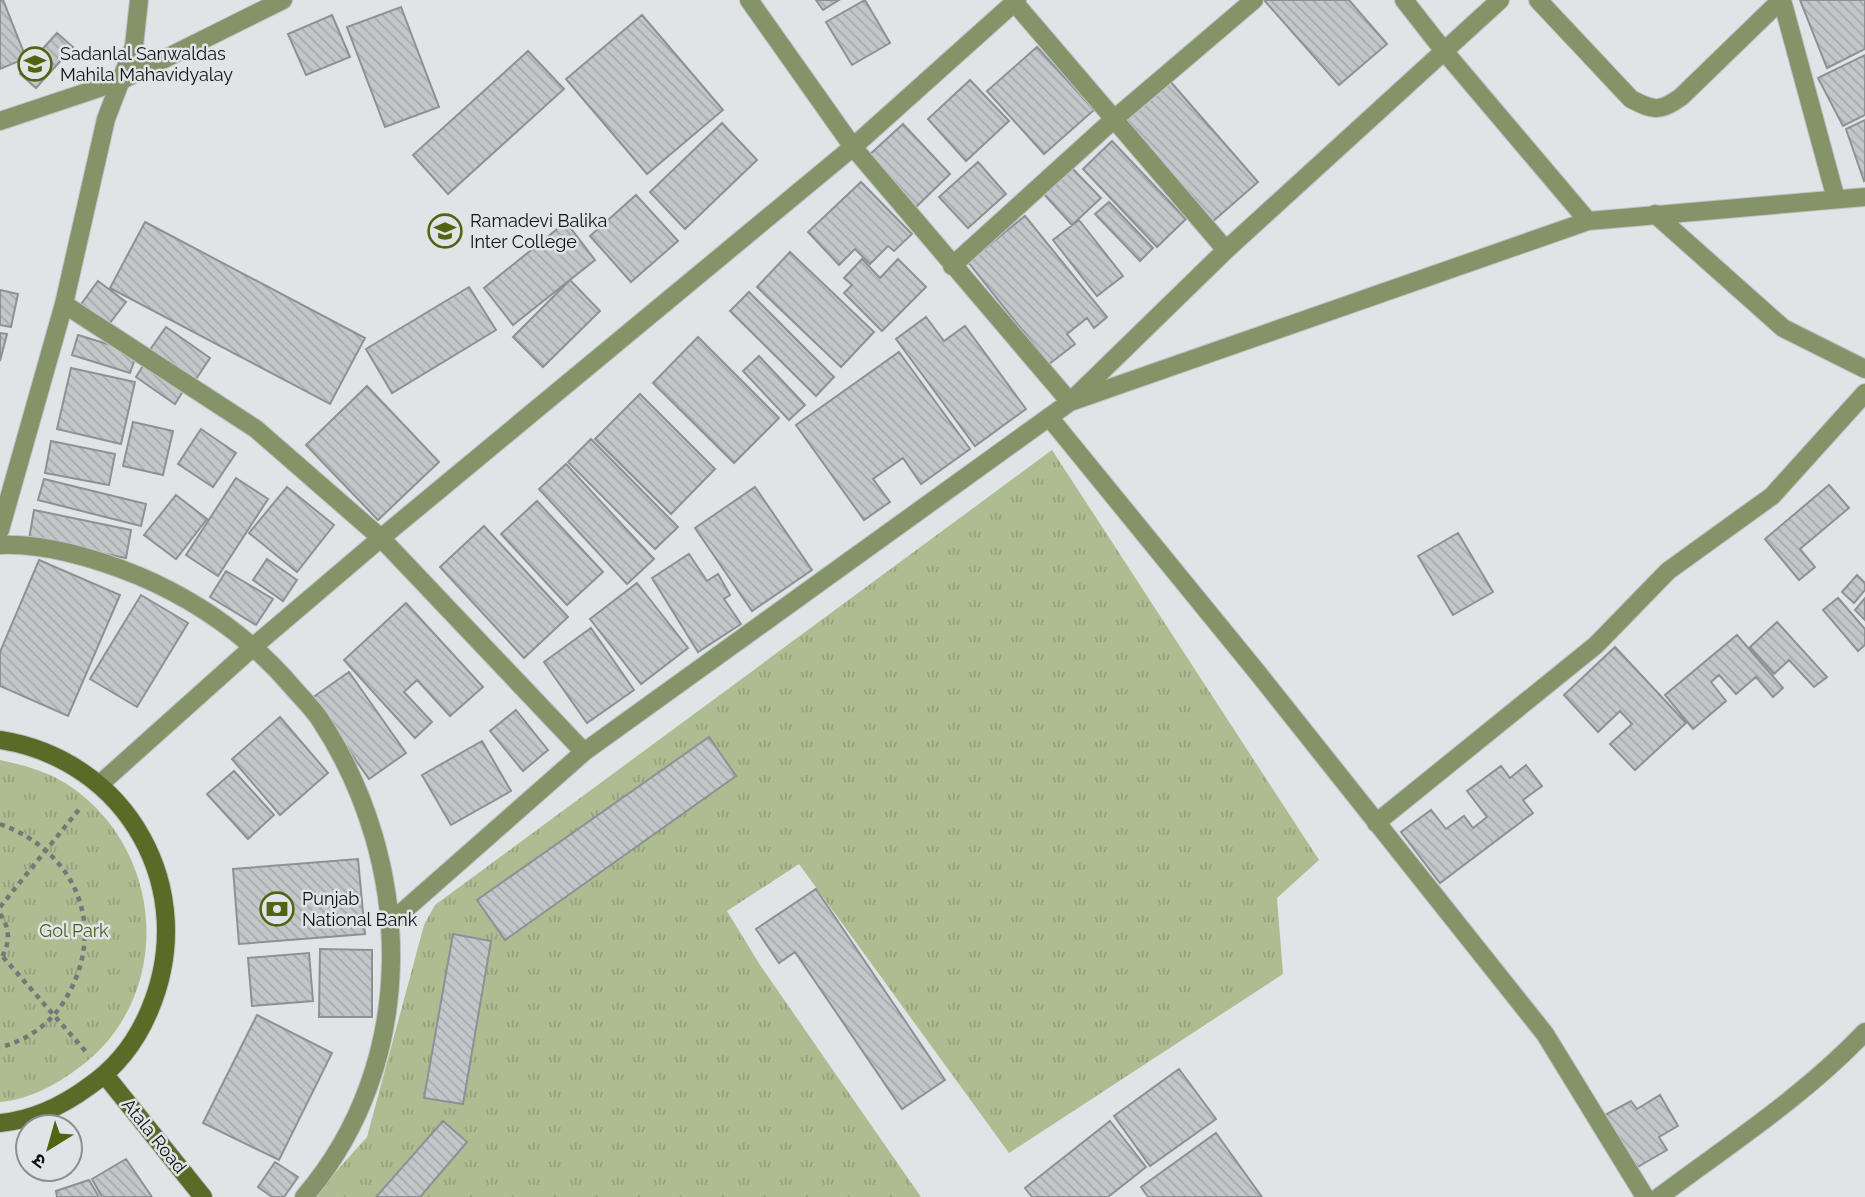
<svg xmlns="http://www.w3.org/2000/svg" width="1865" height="1197" font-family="Raleway,'Noto Sans Devanagari',sans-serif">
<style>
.park{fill:url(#park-tufts)}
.building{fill:url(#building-back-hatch);stroke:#8e9194;stroke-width:2}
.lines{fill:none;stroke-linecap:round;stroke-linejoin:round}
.minor-casing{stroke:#bfc2c5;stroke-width:20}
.tertiary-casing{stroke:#bfc2c5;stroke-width:20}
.secondary-casing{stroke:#bfc2c5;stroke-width:20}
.path{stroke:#757779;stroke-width:4.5;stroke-dasharray:5 5;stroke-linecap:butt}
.minor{stroke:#849368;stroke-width:18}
.tertiary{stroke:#849368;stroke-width:18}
.secondary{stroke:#586c28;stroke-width:18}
.labels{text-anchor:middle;stroke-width:5;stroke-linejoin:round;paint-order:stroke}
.poi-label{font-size:18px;fill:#0f1011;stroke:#e0e4e7;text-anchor:start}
.park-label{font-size:18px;fill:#4a5c1d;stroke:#e0e4e7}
.street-label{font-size:18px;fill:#0f1011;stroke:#e0e4e7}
</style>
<defs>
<pattern id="park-tufts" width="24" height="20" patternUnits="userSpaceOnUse" patternTransform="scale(1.75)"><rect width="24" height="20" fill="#adbc91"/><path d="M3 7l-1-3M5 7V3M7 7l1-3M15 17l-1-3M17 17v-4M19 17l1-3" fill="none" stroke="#94a17c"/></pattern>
<pattern id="building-back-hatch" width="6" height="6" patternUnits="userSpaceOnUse" patternTransform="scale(1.75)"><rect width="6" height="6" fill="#c4c7ca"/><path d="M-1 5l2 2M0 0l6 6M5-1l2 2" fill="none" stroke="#a7aaac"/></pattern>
</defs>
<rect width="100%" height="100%" fill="#e0e4e7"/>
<path class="park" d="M1052,450L1319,860L1277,898L1283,974L1009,1153L799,864L727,911L760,965L921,1197H313L367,1137L424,925L435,905Z
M0,760C24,765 49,772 70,786C169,854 174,1004 73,1072C52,1087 26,1100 0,1102Z"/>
<path class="building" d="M0,0H3L26,58L0,69Z
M816,0H839L823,10Z
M865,0L890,43L852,65L826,22Z
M1264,0H1349L1387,44L1339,85Z
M1800,0H1865V49L1827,68Z
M401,7L439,107L385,127L347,27Z
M332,15L350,57L306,75L288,34Z
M642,15L723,110L647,174L566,79Z
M57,33L73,47L36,88L20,74Z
M1037,47L1094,110L1044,154L987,91Z
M528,51L564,89L448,194L413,155Z
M1865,55V115L1843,126L1818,78Z
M970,80L1009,121L966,161L928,119Z
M1169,80L1258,182L1211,223L1122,121Z
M1865,120V180L1864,181L1846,129Z
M722,123L757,160L685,229L650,192Z
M903,124L950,174L916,207L867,157Z
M1112,141L1186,219L1157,247L1083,169Z
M978,162L1006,194L968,228L939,197Z
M1070,166L1101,198L1072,225L1042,192Z
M861,182L912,234L894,251L888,246L870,264L855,249L839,265L808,232Z
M636,195L678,241L631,282L590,236Z
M1109,202L1153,248L1140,261L1095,214Z
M1025,216L1107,317L1094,328L1087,318L1067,334L1075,344L1049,364L968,262Z
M1079,220L1123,276L1097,296L1053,240Z
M145,222L365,338L330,404L110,288Z
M566,222L595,260L513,325L484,288Z
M790,252L874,332L841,367L757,287Z
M862,259L880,278L898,259L926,287L882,331L844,293L852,285L844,278Z
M570,280L600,311L543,367L513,337Z
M98,281L126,302L106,328L79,307Z
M469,287L496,330L392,393L366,349Z
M0,290L18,294L11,327L0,325Z
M749,292L834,377L816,396L730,311Z
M926,317L944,341L965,326L1026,409L975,446L896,339Z
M166,327L210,358L192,385L147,354Z
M0,333L7,334L0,361Z
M78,335L137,353L130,373L72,355Z
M698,337L779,418L734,463L653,383Z
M899,352L970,449L921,484L903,458L873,479L890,502L864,520L796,425Z
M759,356L805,405L789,420L743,371Z
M146,361L185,388L175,404L136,377Z
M71,368L135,382L121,444L57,429Z
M367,386L439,462L378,520L306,445Z
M640,394L715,469L671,514L595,439Z
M133,422L173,431L163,475L123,466Z
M201,429L236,453L213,487L178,464Z
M591,439L678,527L655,549L568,462Z
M51,441L115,454L109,485L45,473Z
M566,464L654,559L627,584L539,489Z
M236,478L268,499L218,576L186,555Z
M44,479L146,504L141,526L38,500Z
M1829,485L1849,508L1800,549L1815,567L1799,580L1765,539Z
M287,487L334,525L297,572L249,533Z
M755,487L812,570L752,611L695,528Z
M176,495L207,519L176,559L144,535Z
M537,501L603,572L567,605L501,534Z
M34,510L131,530L126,558L29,539Z
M484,526L568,617L524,658L440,567Z
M1458,533L1493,592L1453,615L1418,556Z
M689,554L707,581L718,574L730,595L724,599L741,624L698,652L652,578Z
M267,559L297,580L283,601L253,580Z
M39,560L120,595L68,716L0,686V652Z
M226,571L273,599L256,625L210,597Z
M1857,575L1865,583V590L1854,603L1842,592Z
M637,583L688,648L641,684L590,619Z
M141,595L188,623L137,707L90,679Z
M1838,598L1865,629V645L1858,651L1823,610Z
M1865,598V620L1855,610Z
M406,603L483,687L450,716L417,680L404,692L432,722L415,738L344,660Z
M1777,622L1827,677L1814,687L1789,660L1774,674L1750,647Z
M591,628L634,690L587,723L544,662Z
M1737,635L1783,688L1773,697L1756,677L1736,694L1719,675L1711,682L1726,701L1693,729L1665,695Z
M1615,647L1686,723L1635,770L1610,744L1632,724L1620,711L1598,732L1564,695Z
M349,672L406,753L369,779L312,698Z
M516,710L548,750L523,771L490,731Z
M280,717L328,773L280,815L232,759Z
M709,737L736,776L505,940L477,900Z
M482,741L511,791L451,825L422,775Z
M1526,765L1542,786L1523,800L1533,813L1440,883L1401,832L1431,810L1446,829L1464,816L1473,828L1487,817L1467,791L1501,766L1510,778Z
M234,771L274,815L248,839L207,794Z
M358,859L365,934L239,944L233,869Z
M816,889L945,1080L902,1109L795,952L779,963L756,929Z
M453,934L491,941L463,1104L424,1098Z
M320,949L372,950V1017H319Z
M309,953L313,1001L252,1006L248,958Z
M257,1015L332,1053L279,1160L203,1123Z
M1179,1069L1216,1119L1150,1166L1114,1116Z
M1660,1095L1678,1126L1659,1137L1667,1150L1636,1168L1605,1115L1631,1101L1637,1109Z
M443,1121L467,1142L420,1197H376Z
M1110,1121L1146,1167L1108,1197H1032L1025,1188Z
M1216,1133L1262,1197H1148L1141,1187Z
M126,1159L152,1197H102L92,1179Z
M275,1162L298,1177L284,1197H272L258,1187Z
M89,1180L99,1197H57L56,1191Z"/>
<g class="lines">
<defs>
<path id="minor" d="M749,0L853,147L1070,402L1588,221L1865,197
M1404,0L1444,51L1588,221
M1538,0L1631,99C1654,111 1660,112 1681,97L1781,0
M1782,0L1836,199
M1014,2L1226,250
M1655,214L1783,328L1865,369
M952,266L1113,120L1254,0
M64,304L256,429L381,538L584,752
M1049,417L1257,672L1545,1034L1645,1197
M0,530L64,304L106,119L134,46L139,0
M0,545C45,543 97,559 139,576C200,602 252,639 295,690C303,699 312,708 319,718C415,863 420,1062 304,1197
M100,784L253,647L381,538L853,147L1017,0
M1376,823L1596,645L1668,571L1772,496L1865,393
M391,922L584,752L1070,402L1226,250L1500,0
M1659,1197C1730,1144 1804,1096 1865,1032"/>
<path id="tertiary" d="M0,121L120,81L283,0"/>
<path id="secondary" d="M0,740C128,760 200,890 150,1009C137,1041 116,1068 88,1087C62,1106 32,1120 0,1123
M105,1075L203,1197"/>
</defs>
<use href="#minor" class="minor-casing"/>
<use href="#tertiary" class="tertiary-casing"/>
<use href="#secondary" class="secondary-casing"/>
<path class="path" d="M0,824C80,853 110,934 61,1006C48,1025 24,1042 0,1047
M0,907L81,807
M0,914C11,929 10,945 0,960
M3,957L87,1053"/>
<use href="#minor" class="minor"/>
<use href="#tertiary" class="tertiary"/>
<use href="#secondary" class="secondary"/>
</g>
<defs>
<symbol id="university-ring" viewBox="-11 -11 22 22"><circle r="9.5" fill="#e0e4e7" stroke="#506511" stroke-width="1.5"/><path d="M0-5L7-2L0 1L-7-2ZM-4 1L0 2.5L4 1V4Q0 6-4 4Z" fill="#506511"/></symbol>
<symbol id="school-ring" viewBox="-11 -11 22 22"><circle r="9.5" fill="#e0e4e7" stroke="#506511" stroke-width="1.5"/><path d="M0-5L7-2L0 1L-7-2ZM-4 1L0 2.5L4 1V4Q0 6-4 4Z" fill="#506511"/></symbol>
<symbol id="bank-ring" viewBox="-11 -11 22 22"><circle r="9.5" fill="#e0e4e7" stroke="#506511" stroke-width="1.5"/><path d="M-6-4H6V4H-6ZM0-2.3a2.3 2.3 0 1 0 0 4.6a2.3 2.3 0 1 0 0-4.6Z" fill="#506511"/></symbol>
</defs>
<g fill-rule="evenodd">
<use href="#university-ring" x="16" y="45" width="38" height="38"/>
<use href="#school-ring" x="426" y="212" width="38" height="38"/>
<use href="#bank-ring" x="258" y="890" width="38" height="38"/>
</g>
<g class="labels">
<g class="poi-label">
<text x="60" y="60">Sadanlal Sanwaldas<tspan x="60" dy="21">Mahila Mahavidyalay</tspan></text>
<text x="470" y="227">Ramadevi Balika<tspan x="470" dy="21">Inter College</tspan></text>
<text x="302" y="905">Punjab<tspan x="302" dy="21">National Bank</tspan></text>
</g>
<g class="park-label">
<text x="74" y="937">Gol Park</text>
</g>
<g class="street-label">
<text transform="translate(154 1136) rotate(51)" y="6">Atala Road</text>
</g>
</g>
<g transform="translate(49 1148) rotate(217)"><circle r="33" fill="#e0e4e7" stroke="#8c8f91" stroke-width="2"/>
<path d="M0-5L12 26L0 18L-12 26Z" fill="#506511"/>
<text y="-10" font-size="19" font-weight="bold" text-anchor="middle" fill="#0f1011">उ</text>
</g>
</svg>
